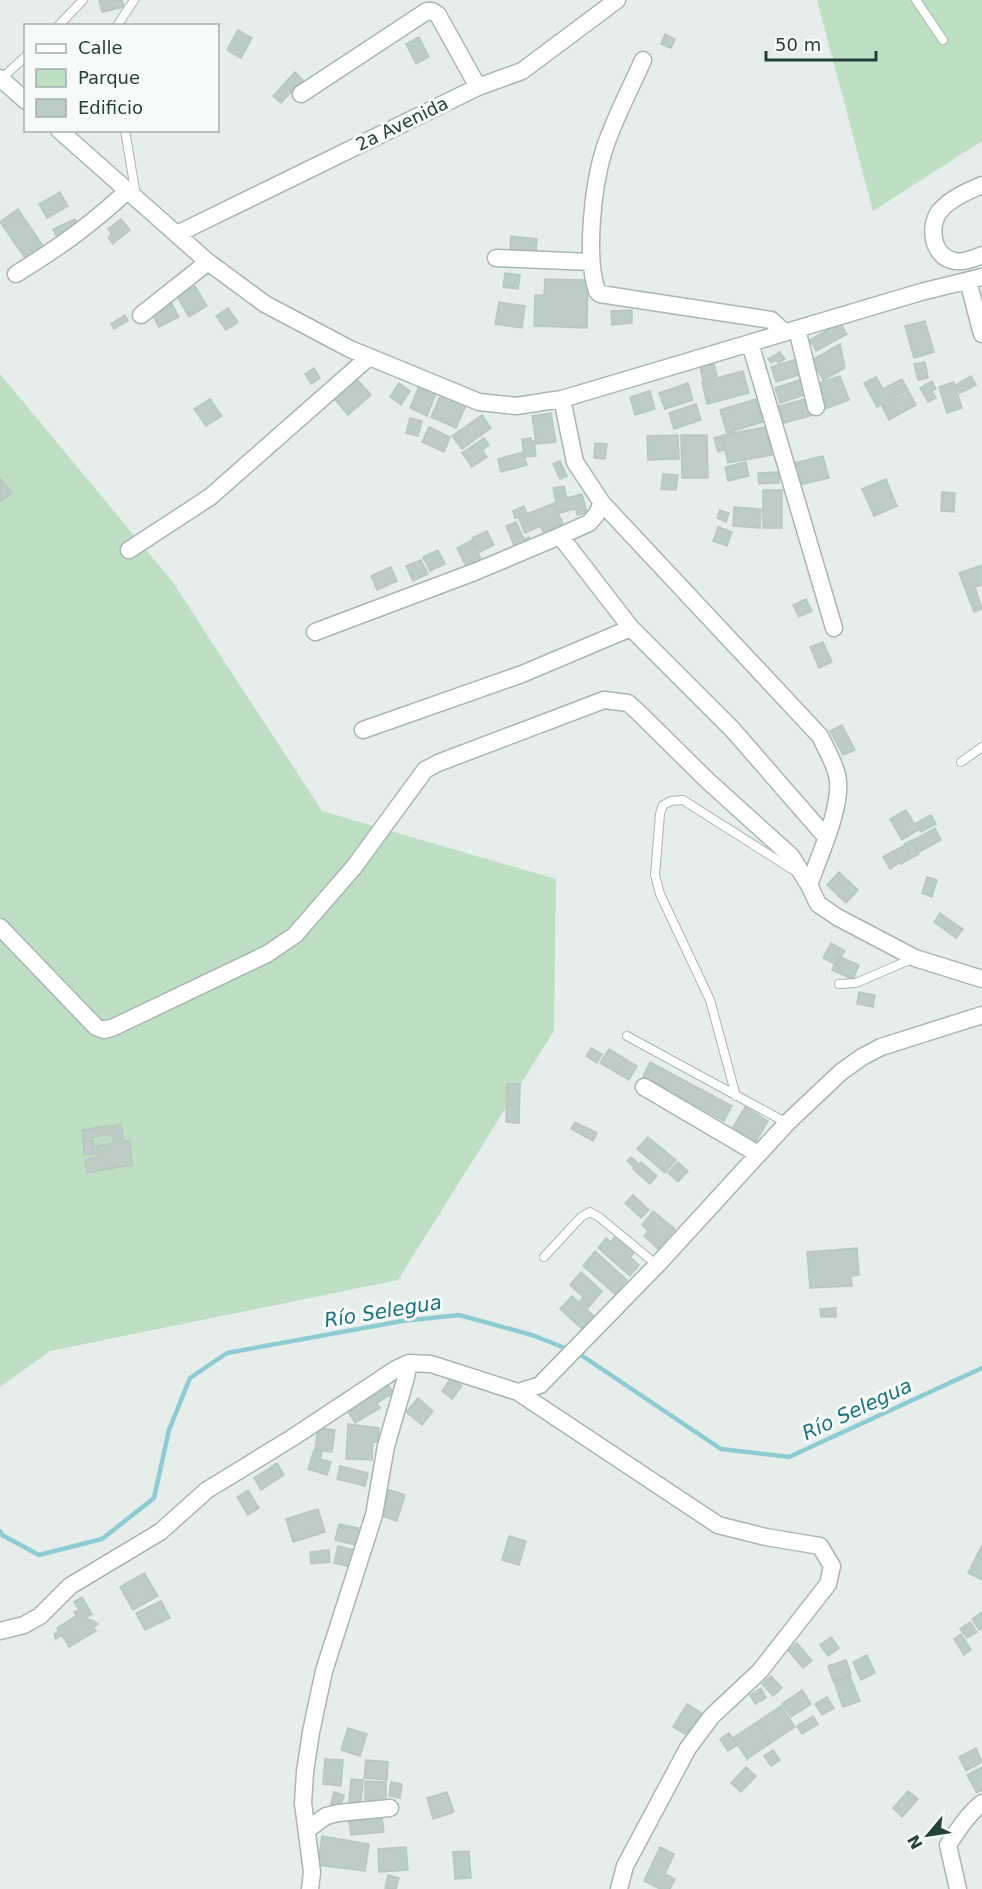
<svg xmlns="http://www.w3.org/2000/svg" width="982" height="1889" font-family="'DejaVu Sans',sans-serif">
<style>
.green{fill:#bfdfc5}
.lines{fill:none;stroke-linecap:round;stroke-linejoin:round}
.stream{stroke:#8eccd2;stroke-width:4.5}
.building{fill:#bdccc5;stroke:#b7c8c0;stroke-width:1.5}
.lane-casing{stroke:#a7b7b1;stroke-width:10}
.street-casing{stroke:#a7b7b1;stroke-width:19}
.lane{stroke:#fff;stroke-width:8}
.street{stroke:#fff;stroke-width:16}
.labels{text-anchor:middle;stroke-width:6;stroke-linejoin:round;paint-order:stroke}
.street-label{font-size:18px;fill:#244137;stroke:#f6faf8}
.water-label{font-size:20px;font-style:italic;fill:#1d737d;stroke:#f6faf8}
</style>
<rect width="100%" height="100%" fill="#e5eeea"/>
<path class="green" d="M817,0H982V141L873,211Z
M0,374L172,581L322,811L556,879L554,1031L398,1280L50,1351L0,1387Z"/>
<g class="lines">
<path class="stream" d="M578,1353L721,1449L789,1457L982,1368
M0,1531L2,1535L39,1555L102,1539L154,1498L169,1430L190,1378L227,1353L402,1321L459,1315L532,1335L570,1350"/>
</g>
<path class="building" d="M99,0H122L124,7L102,12Z
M238,30L252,38L241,58L227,50Z
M665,34L675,39L671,48L661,44Z
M419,37L429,57L416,64L406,44Z
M295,72L303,80L292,92L284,84Z
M283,85L291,92L281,103L273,96Z
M60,192L68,206L47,218L39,204Z
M18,209L43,246L25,258L0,222Z
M75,219L80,229L58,239L53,229Z
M121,219L130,230L113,244L108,237L112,234L108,229Z
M511,236L537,239L536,254L510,252Z
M505,273L520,275L518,289L503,287Z
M545,279L588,280L587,328L534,326L535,295H544Z
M195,286L207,306L189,317L177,296Z
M171,302L179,317L159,327L151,312Z
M499,302L525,306L522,328L495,324Z
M228,308L238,322L226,330L216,316Z
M632,310V323L612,325L611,311Z
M125,315L128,321L114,329L111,324Z
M925,321L934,352L914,358L905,326Z
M840,323L847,334L816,351L812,343L808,345L806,342Z
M840,344L845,368L823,380L812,360Z
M780,352L785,359L778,363L776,360L771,363L768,359Z
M797,359L802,374L776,382L771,367Z
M925,362L928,378L918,380L914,364Z
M714,364L717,376L703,380L700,367Z
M314,368L320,378L311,384L305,374Z
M743,371L749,393L707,404L702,382Z
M354,376L371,395L348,415L332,396Z
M840,376L849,400L822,410L813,385Z
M971,376L976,385L960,393L956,385Z
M876,377L883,389L902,379L908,390L877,407L864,383Z
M802,379L807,394L780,403L775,388Z
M932,381L936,389L932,391L936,398L928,402L920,388Z
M954,382L962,408L947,413L939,387Z
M399,383L410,391L401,405L390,397Z
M688,383L693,400L665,409L659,393Z
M420,384L437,391L427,416L410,408Z
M650,391L655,409L635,415L630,397Z
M909,392L916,405L889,420L882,406Z
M441,394L466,405L456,428L431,417Z
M809,398L813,415L784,423L779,406Z
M210,399L222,416L206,426L194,409Z
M756,399L763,422L727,433L720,410Z
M696,404L701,420L674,429L669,413Z
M551,413L556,442L536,444L532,416Z
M482,415L491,428L462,449L452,436Z
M410,418L422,421L418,436L406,433Z
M429,427L450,437L444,452L422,442Z
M766,427L772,455L728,463L722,435Z
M678,435L679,459L648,460L647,436Z
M681,435H707L708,478H682Z
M721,436L724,450L718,452L714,438Z
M484,438L489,445L482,450L487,457L472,467L462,453Z
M531,438V441H534L536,456L524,457L522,439Z
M595,443L607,444L605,459L594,458Z
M523,452L527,465L501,472L498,459Z
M823,456L829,478L799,485L794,463Z
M560,461L567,476L560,479L553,464Z
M746,462L749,476L728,481L725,467Z
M779,472V483L759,484L758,473Z
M663,474L678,475L676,490L661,489Z
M0,478L12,493L0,502Z
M886,479L897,506L874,516L862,489Z
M564,486L567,498L582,494L587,513L577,515L576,509L558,513L553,488Z
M763,490H782V528H763Z
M942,492L955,493L954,512L941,511Z
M554,503L563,524L543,532L540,526L525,533L518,517L515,518L513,511L524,506L527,514Z
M734,507L761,509L760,528L733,526Z
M720,510L729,513L726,522L717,518Z
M516,522L524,539L529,537L533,546L517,553L506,526Z
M718,527L732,532L727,546L713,541Z
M487,531L494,545L480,552L472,538Z
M472,540L483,563L468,570L457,548Z
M438,550L445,564L430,571L423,557Z
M421,560L428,574L413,581L406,566Z
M982,565V585L975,587L982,609L974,612L959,573Z
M391,567L397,581L377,590L371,576Z
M806,599L812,611L799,617L793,605Z
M823,642L832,662L819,668L810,647Z
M842,725L855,750L843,755L830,731Z
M906,810L918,830L902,840L890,819Z
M931,815L936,824L921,832L916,823Z
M935,828L941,840L919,852L912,841Z
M912,840L919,854L911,858L904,844Z
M903,846L910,859L901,864L894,851Z
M893,851L899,863L890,869L883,857Z
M839,872L858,890L846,903L827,885Z
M927,877L937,880L932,897L922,893Z
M940,913L963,929L956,938L934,922Z
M831,943L845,951L836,965L823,958Z
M838,956L859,965L853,979L832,970Z
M859,992L875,995L873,1007L857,1004Z
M591,1048L602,1054L597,1063L586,1056Z
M609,1049L637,1066L629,1080L600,1063Z
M650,1062L732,1106L724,1121L643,1077Z
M507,1084H520L519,1123L506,1122Z
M745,1107L768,1121L755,1143L732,1129Z
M575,1122L597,1133L593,1141L571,1129Z
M121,1124L123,1139L113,1141L112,1134L83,1139L82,1130Z
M648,1137L676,1160L665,1173L637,1149Z
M93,1140L95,1154L84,1155L83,1141Z
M129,1140L133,1165L87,1173L85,1160L98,1157L96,1146Z
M631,1157L639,1164L641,1162L657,1176L650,1184L633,1169L634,1167L627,1161Z
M678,1162L688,1171L678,1182L668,1173Z
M633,1195L649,1210L641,1218L625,1203Z
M653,1211L675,1229L658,1249L644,1236L648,1231L642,1225Z
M615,1236L634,1253L630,1257L639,1265L630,1276L598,1248L606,1238L611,1242Z
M857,1248L859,1275L851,1276L852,1286L810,1288L807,1252Z
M595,1251L627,1280L615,1294L583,1266Z
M581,1272L602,1291L588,1308L580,1301L583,1297L570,1285Z
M572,1296L594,1316L582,1329L560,1309Z
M836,1308V1317H821L820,1309Z
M451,1378L462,1386L452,1399L442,1391Z
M387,1383L393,1393L377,1403L380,1408L355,1423L346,1408Z
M418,1398L433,1411L422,1425L406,1412Z
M348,1424L379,1428L378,1442H373L372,1460L346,1459Z
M318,1428L335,1430L332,1452L315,1450Z
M314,1450L322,1452L320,1459L331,1462L327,1475L308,1469Z
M277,1463L284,1475L261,1490L254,1478Z
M340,1466L368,1473L365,1486L337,1479Z
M387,1489L405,1495L397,1521L379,1515Z
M248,1490L259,1508L248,1515L237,1497Z
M318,1509L325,1532L293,1542L286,1519Z
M339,1524L359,1528L356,1545L335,1540Z
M509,1536L526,1541L519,1565L502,1560Z
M982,1545V1580L968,1573Z
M338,1546L359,1551L355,1568L334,1563Z
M329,1550L330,1562L311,1564L310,1552Z
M144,1573L158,1596L133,1610L120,1587Z
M82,1597L92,1614L87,1617L89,1620H92L98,1624L93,1627L96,1631L69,1647L62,1635L56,1639L54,1634L59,1631L57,1628L76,1616L74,1612L79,1610L74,1602Z
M161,1601L170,1618L145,1630L136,1613Z
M982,1612V1628L979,1630L972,1619Z
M970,1622L977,1632L967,1638L960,1629Z
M961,1634L971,1650L964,1655L954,1639Z
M831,1637L839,1648L828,1656L820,1645Z
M797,1643L812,1661L803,1668L788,1650Z
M867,1655L875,1673L861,1680L853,1662Z
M846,1660L851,1674L833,1681L828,1666Z
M771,1676L782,1688L773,1696L762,1684Z
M850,1676L860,1701L843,1707L834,1682Z
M761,1688L766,1698L755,1704L750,1695Z
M802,1690L811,1704L791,1717L782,1704Z
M827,1697L834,1708L822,1715L815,1704Z
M687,1704L703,1714L690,1737L673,1727Z
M781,1706L795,1727L771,1743L757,1722Z
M813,1716L818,1724L802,1734L797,1726Z
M757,1722L771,1743L747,1759L733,1738Z
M348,1728L367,1734L360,1756L341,1750Z
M729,1733L737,1745L728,1751L720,1739Z
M976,1748L982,1762L966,1771L959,1757Z
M773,1750L780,1760L771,1766L764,1756Z
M325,1759L343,1760L341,1786L323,1784Z
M366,1760L388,1762L387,1780L364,1778Z
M746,1767L756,1776L741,1792L731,1783Z
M982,1767V1790L977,1793L967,1775Z
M351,1779L363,1780L361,1804L349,1803Z
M365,1781L386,1782V1801L365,1800Z
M391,1782L402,1784L400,1798L389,1796Z
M908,1791L918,1799L902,1817L893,1808Z
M334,1792L344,1795L341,1806L331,1804Z
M447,1792L454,1812L433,1819L427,1798Z
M382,1817L384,1832L351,1835L349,1821Z
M322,1836L369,1844L365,1871L318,1865Z
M406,1847L408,1870L379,1872L378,1849Z
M660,1847L674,1854L665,1874L675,1879L670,1889H660L644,1881Z
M469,1851L471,1878L455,1879L453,1852Z
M388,1875L399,1878L396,1889L385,1888Z"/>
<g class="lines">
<defs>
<path id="lane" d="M916,0L943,40
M58,26L83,0
M117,26L134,0
M1,79L26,56
M125,130L136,196
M961,762L982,747
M839,984L856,983L914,958
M627,1036L787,1123
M736,1096L710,1000L660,894L655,875L660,814L663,805L671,801L683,800L798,873
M544,1257L581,1217L590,1212L599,1217L657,1265"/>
<path id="street" d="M643,60C630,90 614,119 604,150C593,185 585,256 597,291L600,294L771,320L784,332
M0,78L26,101
M301,94L427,11H432L438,15L478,87
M59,130L208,262L265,304L350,349L479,402L516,406L562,399L921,292L982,277
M982,185C968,191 949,199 939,212C929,227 932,254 951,260C960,264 973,259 982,255
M177,234L478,87L522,71L617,0
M496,258L591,262
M16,274C58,248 91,225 127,191
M968,281L982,334
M141,315L208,262
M797,329L816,407
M750,343L834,628
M562,399L575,462L602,503L820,736C826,749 834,762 837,775C844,804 819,856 809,885L818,904L837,917L915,958L982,979
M560,536L631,628L732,729L826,837
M129,550L210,497L369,357
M315,632L477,571L560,536L589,523L596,515L602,503
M363,730L522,674L631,628
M0,927L96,1027L104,1030L114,1027L267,954L295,935L354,867L425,770L438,763L604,700L628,703L638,712L708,781L791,856L809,885
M644,1087L758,1154
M518,1392L718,1525L766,1537L820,1546L832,1566L828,1584L760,1671L712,1716L688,1748L625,1866L619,1889
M0,1631L24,1625L40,1616L70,1586L160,1532L207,1490L292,1438L396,1369L409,1363
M307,1830L326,1816L338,1813L390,1808
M310,1889L312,1872L303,1803L305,1772L311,1732L324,1671L374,1515L386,1446L405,1381L409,1363L431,1364L518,1392L540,1385L657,1265L787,1123L841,1072L862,1057L881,1047L982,1015
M958,1889L948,1845C958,1830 968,1814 982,1803"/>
</defs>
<use href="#lane" class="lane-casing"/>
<use href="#street" class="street-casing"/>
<use href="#lane" class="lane"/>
<use href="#street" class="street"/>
</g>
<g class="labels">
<g class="street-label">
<text transform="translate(402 124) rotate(-26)" y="6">2a Avenida</text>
</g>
<g class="water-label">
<text transform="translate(383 1311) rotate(-9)" y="7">Río Selegua</text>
<text transform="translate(857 1409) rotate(-25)" y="7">Río Selegua</text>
</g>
</g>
<rect x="24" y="24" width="195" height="108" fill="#f6faf8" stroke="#a2b0ab" stroke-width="1.5"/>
<rect x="36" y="44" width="30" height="9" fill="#ffffff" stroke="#a2b0ab" stroke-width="1.5"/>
<text x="78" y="54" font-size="18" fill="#244137">Calle</text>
<rect x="36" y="69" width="30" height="18" fill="#bfdfc5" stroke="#a2b0ab" stroke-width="1.5"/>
<text x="78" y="84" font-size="18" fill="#244137">Parque</text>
<rect x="36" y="99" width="30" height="18" fill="#bdccc5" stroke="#a2b0ab" stroke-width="1.5"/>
<text x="78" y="114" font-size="18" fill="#244137">Edificio</text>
<g transform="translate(928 1835) rotate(241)" stroke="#f6faf8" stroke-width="4.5" paint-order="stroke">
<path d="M0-4.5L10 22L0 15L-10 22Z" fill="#244137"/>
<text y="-9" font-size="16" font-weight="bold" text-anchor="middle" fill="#244137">N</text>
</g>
<path d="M766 51v9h110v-9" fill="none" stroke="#244137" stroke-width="3"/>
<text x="775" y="51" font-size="18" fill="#244137" stroke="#f6faf8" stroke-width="4.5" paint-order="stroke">50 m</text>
</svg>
